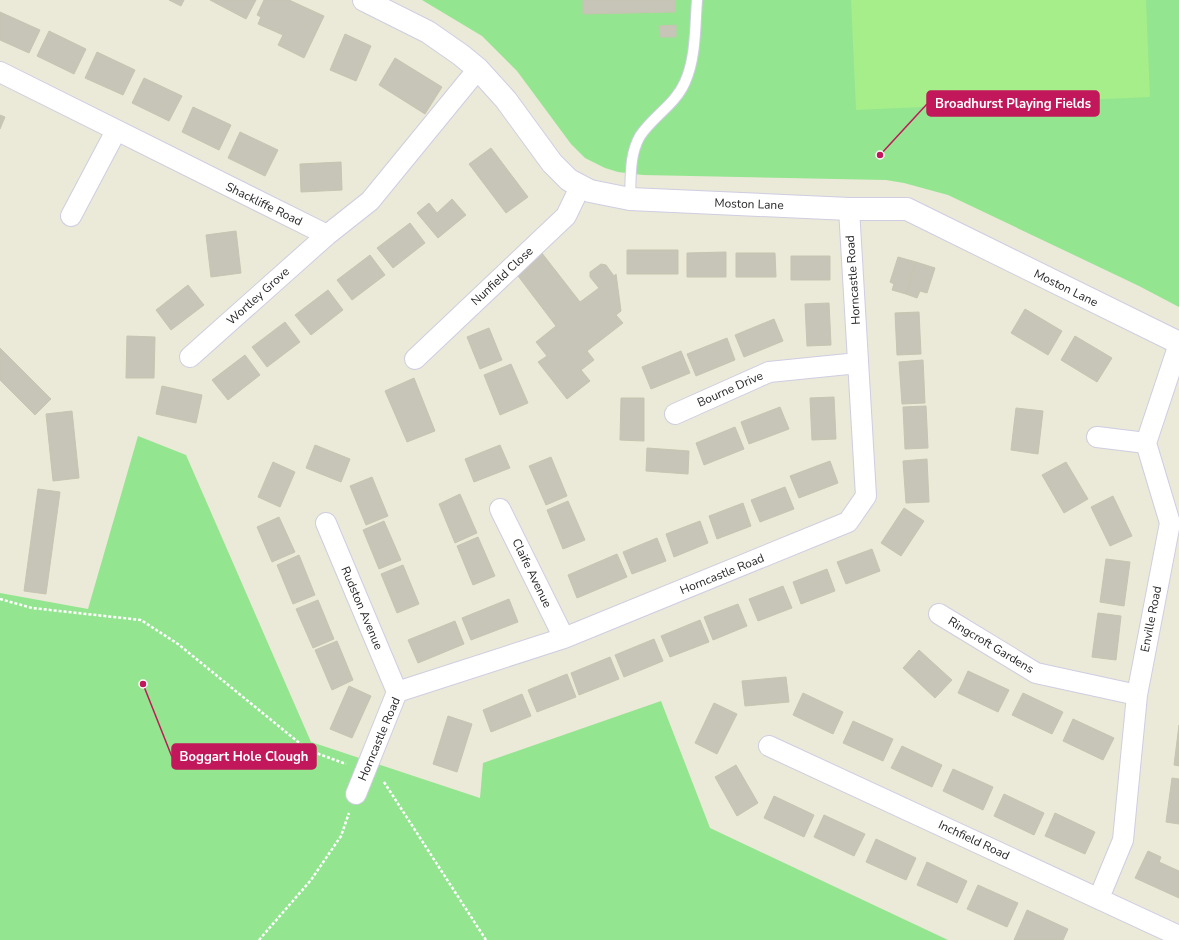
<svg xmlns="http://www.w3.org/2000/svg" width="1179" height="940" font-family="'Nunito Sans',sans-serif">
<style>
.green{fill:#93e590}
.pitch{fill:#a5ee8a}
.building{fill:#c6c5b7;stroke:#c6c5b1}
.lines{fill:none;stroke-linecap:round;stroke-linejoin:round}
.lane-casing{stroke:#cfcde2;stroke-width:12}
.street-casing{stroke:#cfcde2;stroke-width:22}
.secondary-casing{stroke:#cfcde2;stroke-width:24}
.path{stroke:#fff;stroke-width:2.5;stroke-dasharray:3 2;stroke-linecap:butt}
.lane{stroke:#fff;stroke-width:10}
.street{stroke:#fff;stroke-width:20}
.secondary{stroke:#fff;stroke-width:22}
.labels{text-anchor:middle;stroke-width:3;stroke-linejoin:round;paint-order:stroke}
.street-label{font-size:12px;fill:#272727;stroke:#fff}
.leader{fill:none;stroke:#c2185b;stroke-width:1.5}
.callout-dot{fill:#c2185b;stroke:#fff;stroke-width:1.5}
.callout{fill:#c2185b;stroke:#c2185b;stroke-width:1.5}
.callout-label{font-size:13px;text-anchor:middle;font-weight:bold;fill:#fff}
</style>
<rect width="100%" height="100%" fill="#ebe9d7"/>
<path class="green" d="M422,0H1179V307L1139,286L948,195L904,183L886,180L643,175L618,172L605,168L585,158L571,144L517,71L482,36Z
M138,436L186,455L311,742L480,798L483,763L661,701L710,828L948,940H0V593L88,609Z"/>
<path class="pitch" d="M851,0H1146L1150,97L856,110Z"/>
<path class="building" d="M169,0H184L181,6Z
M210,0H256L246,19Z
M264,0H289L324,16L304,58L278,45L283,35L258,24L261,17L257,15Z
M583,0H675V12L583,14Z
M0,12L40,30L29,53L0,40Z
M676,25V37H660L659,26Z
M49,31L86,49L74,74L37,56Z
M345,34L371,46L356,81L330,70Z
M97,52L135,70L123,95L85,78Z
M395,58L442,87L425,114L379,85Z
M144,78L182,96L169,121L132,103Z
M193,107L231,125L219,150L182,132Z
M0,115L5,117L0,129Z
M240,132L278,150L265,176L228,158Z
M491,148L528,197L506,213L469,164Z
M341,162L342,190L301,192L300,164Z
M452,199L466,215L438,238L417,213L429,203L437,213Z
M410,223L425,243L393,268L377,248Z
M236,231L241,273L211,277L206,235Z
M538,248L580,302L599,288L590,277V272L601,264L606,265L614,276L616,274L621,311L616,315L623,323L587,351L594,360L581,370L590,381L567,399L538,362L547,356L536,342L556,326L512,268Z
M627,250H678V274H627Z
M726,252V277H687V253Z
M736,253H775L776,277H736Z
M370,255L385,275L352,300L337,280Z
M791,256H830V280H791Z
M898,257L916,262L906,294L892,290L894,284L890,282Z
M916,262L935,268L927,293L920,291L917,298L906,294Z
M188,285L204,305L171,330L156,310Z
M328,290L343,310L311,335L295,315Z
M829,303L831,345L807,346L805,304Z
M1025,309L1062,331L1048,355L1011,333Z
M919,312L921,354L897,355L895,313Z
M774,319L783,341L744,357L735,335Z
M285,322L300,342L267,367L252,347Z
M489,328L502,360L480,369L467,337Z
M127,336L155,337L154,378H126Z
M1075,336L1112,358L1097,382L1061,360Z
M727,338L735,360L696,376L687,354Z
M0,348L51,399L35,415L0,380Z
M681,351L690,373L651,389L642,367Z
M245,355L260,375L228,400L212,380Z
M923,360L925,403L902,404L899,362Z
M511,364L528,403L500,415L484,375Z
M414,378L435,431L407,442L385,391Z
M162,386L202,395L196,423L156,414Z
M834,397L836,439L812,440L810,398Z
M621,398H644V441L620,440Z
M926,406L928,448L905,449L903,407Z
M780,407L789,429L749,444L741,422Z
M1016,408L1043,411L1038,454L1011,450Z
M72,411L79,478L53,481L46,414Z
M735,427L744,449L704,465L696,443Z
M315,445L350,459L341,482L306,468Z
M500,445L510,468L474,482L465,459Z
M647,448L689,451L688,474L646,471Z
M551,457L567,496L546,505L529,466Z
M927,459L929,502L906,503L903,461Z
M830,461L838,483L799,498L790,476Z
M273,462L295,472L280,507L258,497Z
M1066,462L1088,499L1064,513L1042,475Z
M372,477L388,516L366,525L350,486Z
M785,487L794,509L760,522L751,500Z
M38,489L60,492L46,594L24,591Z
M460,494L477,533L455,543L439,504Z
M1113,496L1132,536L1110,546L1091,507Z
M568,501L585,540L563,549L547,510Z
M743,503L751,526L717,539L709,516Z
M904,508L924,521L901,556L881,543Z
M279,517L295,552L272,562L257,527Z
M384,521L401,560L379,569L363,530Z
M700,521L708,543L674,557L666,534Z
M478,537L495,576L473,585L457,546Z
M657,538L666,561L632,574L623,552Z
M872,549L880,571L846,584L837,562Z
M617,554L627,577L577,598L568,575Z
M299,555L315,595L293,604L277,565Z
M1106,559L1130,562L1124,606L1100,602Z
M403,565L419,604L397,613L381,574Z
M827,569L835,591L801,604L793,582Z
M783,586L792,608L758,621L749,599Z
M509,599L518,622L471,640L462,618Z
M318,600L334,639L313,648L296,609Z
M738,604L747,626L713,640L704,617Z
M1098,613L1121,616L1116,660L1092,657Z
M700,620L709,642L670,657L661,636Z
M455,621L464,644L418,663L408,640Z
M654,639L663,661L624,677L615,655Z
M337,641L353,680L332,690L315,650Z
M919,650L952,680L935,698L903,668Z
M610,657L619,679L579,695L571,673Z
M968,671L1009,690L998,712L958,693Z
M567,674L576,697L537,712L528,690Z
M786,677L789,702L745,706L742,681Z
M349,686L371,696L352,738L330,729Z
M803,693L843,712L833,734L793,715Z
M1023,693L1063,712L1052,734L1012,715Z
M522,694L531,716L491,732L483,710Z
M714,703L737,714L717,754L695,743Z
M448,716L472,724L457,772L433,764Z
M1073,719L1114,738L1103,760L1063,741Z
M853,721L893,739L883,761L843,743Z
M1179,725V766L1174,765Z
M902,746L942,765L932,787L891,768Z
M736,765L758,803L737,816L715,777Z
M953,769L993,787L983,810L943,791Z
M1172,778L1179,779V824L1166,822Z
M1004,794L1044,813L1034,835L994,816Z
M774,796L814,815L804,837L764,818Z
M1055,813L1095,832L1085,854L1045,836Z
M824,815L865,834L854,856L814,837Z
M876,839L916,858L906,880L866,862Z
M1148,851L1161,857L1159,862L1179,871V898L1135,878Z
M927,862L967,881L957,903L917,885Z
M978,885L1018,903L1007,927L967,909Z
M1027,910L1068,929L1063,940H1014Z"/>
<g class="lines">
<defs>
<path id="lane" d="M630,199C631,178 629,155 640,136C653,116 675,105 685,82C696,58 695,26 697,0"/>
<path id="street" d="M0,72L327,235L370,201L478,69
M71,216L116,131
M190,357L327,235
M415,359L566,216L580,187
M675,414L769,372L858,363
M1097,437L1146,443
M500,509L564,638
M326,523L397,692
M939,614L1036,673L1137,695
M769,746L1179,936
M356,794L397,692L564,638L848,522L866,496L849,209
M1099,898L1123,840L1137,695L1170,523L1146,443L1179,344"/>
<path id="secondary" d="M364,0L428,32L461,55L478,69L506,100L552,163L569,180L590,191L630,199L849,209H907L1179,343"/>
</defs>
<use href="#lane" class="lane-casing"/>
<use href="#street" class="street-casing"/>
<use href="#secondary" class="secondary-casing"/>
<path class="path" d="M0,599L32,608L141,620L178,644L308,750L346,764
M384,782L486,940
M259,940L311,880L341,836L349,813"/>
<use href="#lane" class="lane"/>
<use href="#street" class="street"/>
<use href="#secondary" class="secondary"/>
</g>
<g class="labels">
<g class="street-label">
<text transform="translate(264 204) rotate(26)" y="4">Shackliffe Road</text>
<text transform="translate(749 204) rotate(2)" y="4">Moston Lane</text>
<text transform="translate(502 276) rotate(-43)" y="4">Nunfield Close</text>
<text transform="translate(853 280) rotate(-94)" y="4">Horncastle Road</text>
<text transform="translate(1066 288) rotate(26)" y="4">Moston Lane</text>
<text transform="translate(258 296) rotate(-42)" y="4">Wortley Grove</text>
<text transform="translate(730 389) rotate(-24)" y="4">Bourne Drive</text>
<text transform="translate(532 573) rotate(64)" y="4">Claife Avenue</text>
<text transform="translate(722 574) rotate(-22)" y="4">Horncastle Road</text>
<text transform="translate(362 608) rotate(67)" y="4">Rudston Avenue</text>
<text transform="translate(1151 619) rotate(-79)" y="4">Enville Road</text>
<text transform="translate(991 645) rotate(31)" y="4">Ringcroft Gardens</text>
<text transform="translate(379 739) rotate(-67)" y="4">Horncastle Road</text>
<text transform="translate(974 840) rotate(25)" y="4">Inchfield Road</text>
</g>
</g>
<path class="leader" d="M880 155L927 104M143 684L172 757"/>
<g class="callout-dot">
<circle cx="880" cy="155" r="4"/>
<circle cx="143" cy="684" r="4"/>
</g>
<g class="callout">
<rect x="927" y="91" width="172" height="25" rx="4"/>
<rect x="172" y="744" width="144" height="25" rx="4"/>
</g>
<g class="callout-label">
<text x="1013" y="108">Broadhurst Playing Fields</text>
<text x="244" y="761">Boggart Hole Clough</text>
</g>
</svg>
